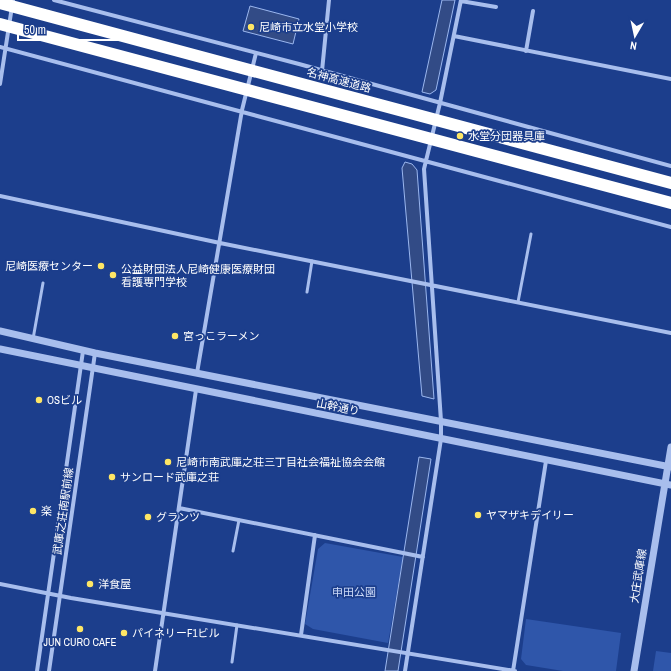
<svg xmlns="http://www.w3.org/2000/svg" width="671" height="671" font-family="'Archivo Narrow','Noto Sans JP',sans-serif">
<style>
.green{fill:#2f56aa}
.water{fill:#324b86;stroke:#9bb7ef}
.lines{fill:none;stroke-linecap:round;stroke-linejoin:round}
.service{stroke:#a8beed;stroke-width:3}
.minor{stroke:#a8beed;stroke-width:4}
.tertiary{stroke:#a8beed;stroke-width:7}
.motorway-bridge{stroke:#fff;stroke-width:12}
.poi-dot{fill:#fee665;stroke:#1c3e8c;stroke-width:1.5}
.labels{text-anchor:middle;stroke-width:3.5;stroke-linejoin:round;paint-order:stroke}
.poi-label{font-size:11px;fill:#fff;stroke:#1c3e8c;text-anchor:start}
.street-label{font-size:11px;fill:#fff;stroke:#1c3e8c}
.park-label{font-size:11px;fill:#cddbf9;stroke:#1c3e8c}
</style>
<rect width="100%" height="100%" fill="#1c3e8c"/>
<path class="green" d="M325,543L403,557L388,643L313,629L305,624L318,549Z
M526,619L621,633L616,671H563L526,665L521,659Z
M656,651L671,653V671H653Z"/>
<path class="water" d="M442,0H455L436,90L430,94L422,92Z
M250,6L299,19L293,44L243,31Z
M405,162L412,164L417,170L434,399L422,396L402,168Z
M419,457L431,459L398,671H385Z"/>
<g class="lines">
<path class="service" d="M307,292L312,261
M518,302L531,234
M33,339L43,283
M233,551L239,520
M232,662L237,625"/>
<path class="minor" d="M54,0L299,64L671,166
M461,1L496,7
M454,36L671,79
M0,47L671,227
M526,51L533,11
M322,71L329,0
M0,84L13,0
M0,196L220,243L671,333
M197,373L242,110L256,53
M179,508L423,557
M0,584L71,598L515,671
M301,635L315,535
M37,671L83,351
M49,671L95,353
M155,671L196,390
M405,671L441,439V421L424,169L440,103L461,0
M513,671L546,461"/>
<path class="tertiary" d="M0,331L95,353L671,467
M0,349L671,485
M634,671L671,447"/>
<path class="motorway-bridge" d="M0,3L671,183
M0,24L671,203"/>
</g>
<g class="poi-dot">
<circle cx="251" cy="27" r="4"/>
<circle cx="460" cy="136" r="4"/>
<circle cx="101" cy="266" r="4"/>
<circle cx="113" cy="275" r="4"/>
<circle cx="175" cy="336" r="4"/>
<circle cx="39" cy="400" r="4"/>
<circle cx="168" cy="462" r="4"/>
<circle cx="112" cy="477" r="4"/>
<circle cx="33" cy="511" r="4"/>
<circle cx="478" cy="515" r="4"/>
<circle cx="148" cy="517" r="4"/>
<circle cx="90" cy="584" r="4"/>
<circle cx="80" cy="629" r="4"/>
<circle cx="124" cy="633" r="4"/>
</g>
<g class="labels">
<g class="poi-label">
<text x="259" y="31">尼崎市立水堂小学校</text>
<text x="468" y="140">水堂分団器具庫</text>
<text x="93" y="270" text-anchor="end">尼崎医療センター</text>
<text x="121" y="273">公益財団法人尼崎健康医療財団<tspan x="121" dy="13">看護専門学校</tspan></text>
<text x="183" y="340">宮っこラーメン</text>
<text x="47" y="404">OSビル</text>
<text x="176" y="466">尼崎市南武庫之荘三丁目社会福祉協会会館</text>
<text x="120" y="481">サンロード武庫之荘</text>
<text x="41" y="515">楽</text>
<text x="486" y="519">ヤマザキデイリー</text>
<text x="156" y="521">グランツ</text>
<text x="98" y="588">洋食屋</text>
<text x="132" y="637">パイネリーF1ビル</text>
<text x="80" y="646" text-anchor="middle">JUN CURO CAFE</text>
</g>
<g class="street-label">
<text transform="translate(339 80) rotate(15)" y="4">名神高速道路</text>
<text transform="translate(338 407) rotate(11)" y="4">山幹通り</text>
<text transform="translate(63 511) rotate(-82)" y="4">武庫之荘南駅前線</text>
<text transform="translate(638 576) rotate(-81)" y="4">大庄武庫線</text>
</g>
<g class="park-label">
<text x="354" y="596">申田公園</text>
</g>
</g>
<g transform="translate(635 36) rotate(189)" stroke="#1c3e8c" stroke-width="3" paint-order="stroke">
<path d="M0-3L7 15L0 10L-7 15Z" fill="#ffffff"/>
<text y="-6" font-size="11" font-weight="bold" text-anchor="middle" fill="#ffffff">N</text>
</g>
<path d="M18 34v6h105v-6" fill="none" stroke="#ffffff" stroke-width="2"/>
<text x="24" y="34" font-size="12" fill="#ffffff" stroke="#1c3e8c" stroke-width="3" paint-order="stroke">50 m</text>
</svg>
